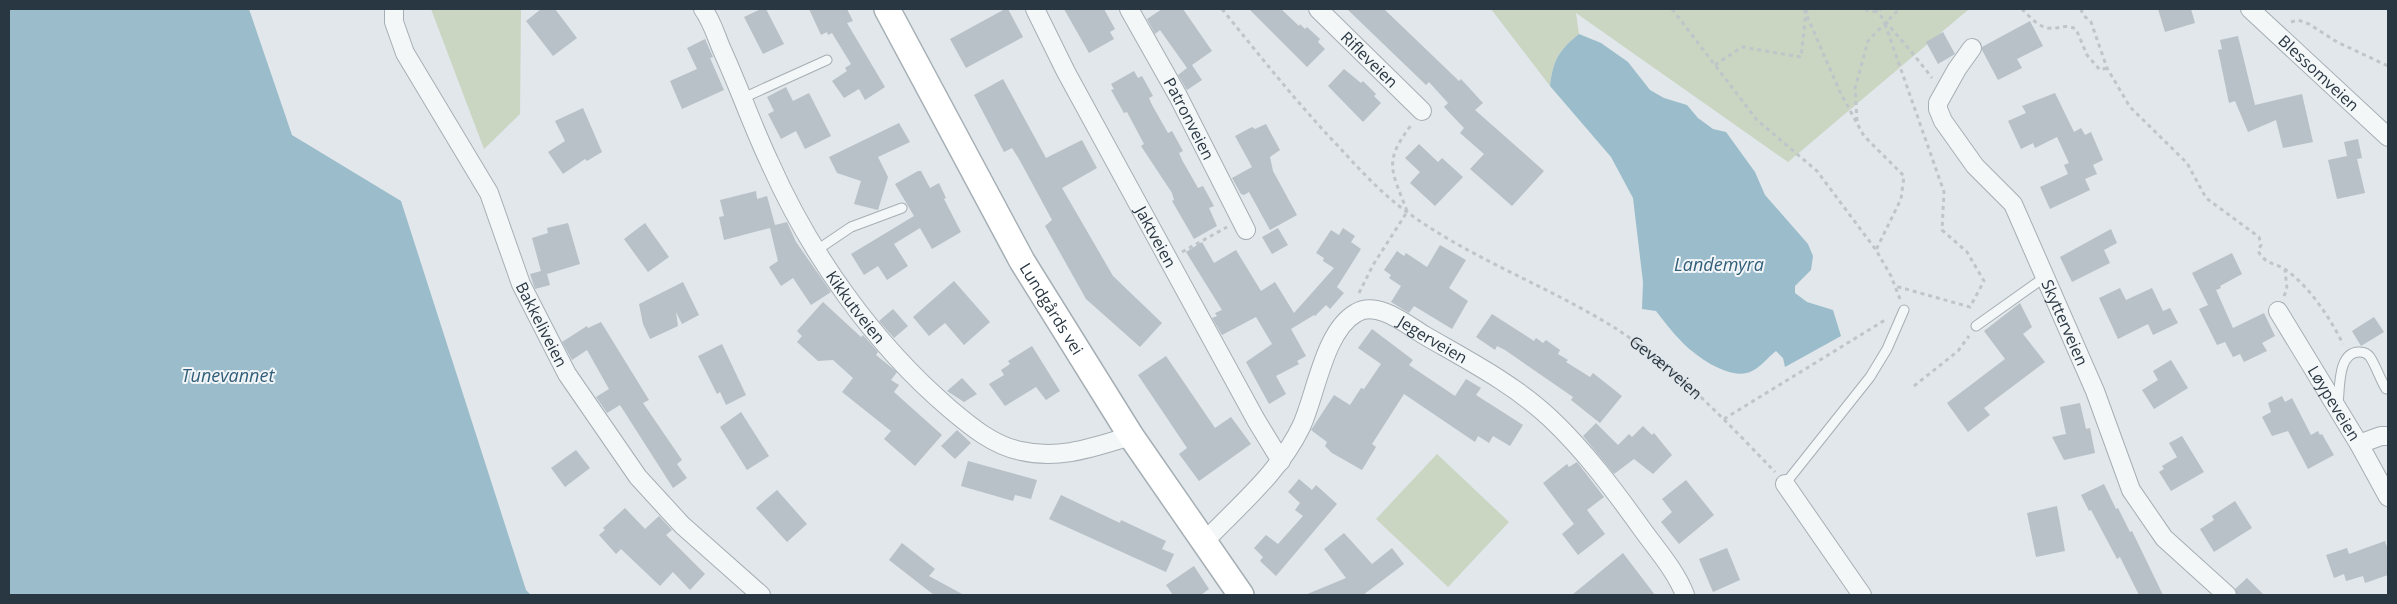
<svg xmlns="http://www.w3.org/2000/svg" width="2397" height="604" font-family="'Open Sans',sans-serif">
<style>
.green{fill:#cad5c2}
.water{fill:#9bbccb}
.building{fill:#b8c1c8}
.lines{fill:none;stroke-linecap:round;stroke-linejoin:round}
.lane-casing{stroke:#a6afb5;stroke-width:11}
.street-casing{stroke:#a6afb5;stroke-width:20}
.secondary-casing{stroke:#a6afb5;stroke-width:28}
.path{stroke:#bfc5c9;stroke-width:3;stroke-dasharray:4 4;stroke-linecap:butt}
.lane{stroke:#f4f7f8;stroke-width:9}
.street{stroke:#f4f7f8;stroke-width:18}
.secondary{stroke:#fff;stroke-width:25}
.labels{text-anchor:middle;stroke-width:4;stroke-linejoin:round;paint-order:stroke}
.street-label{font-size:16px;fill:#293743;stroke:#f1f5f8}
.water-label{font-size:18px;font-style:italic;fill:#315e78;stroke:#f1f5f8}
</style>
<rect width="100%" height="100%" fill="#e1e7ea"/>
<path class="green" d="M431,9H521L520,114L484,149Z
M1491,9H1969L1788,162L1576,13L1579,34C1559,50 1553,60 1550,86Z
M1437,454L1509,522L1448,587L1376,519Z"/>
<path class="water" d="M9,9H249L292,135L401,201L526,590L531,595H9Z
M1579,34L1601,43L1628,62L1650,90L1664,98L1687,105L1698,118L1713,129L1726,132L1755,172L1765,195L1808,244L1813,256L1811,270L1795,286V293L1807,302L1833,310L1841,336L1785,367L1783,358L1776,351C1768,357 1761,367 1752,371C1731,382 1695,356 1681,341C1672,332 1664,321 1656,311L1642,309L1643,282L1633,198L1611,157L1550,86C1553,60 1559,50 1579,34Z"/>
<path class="building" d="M541,9H555L577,38L553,56L526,21Z
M761,9H766L784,44L763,54L744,17Z
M809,9H847L853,21L847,23L885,87L865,100L859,89L844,98L832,81L847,71L845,68L851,64L832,33L828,35L827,32L821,35Z
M1005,9H1008L1023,37L966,68L950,39Z
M1064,9H1104L1115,29L1110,32L1114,39L1089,53Z
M1162,9H1183L1212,51L1192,65L1202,80L1187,90L1178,75L1187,68L1160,30L1155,34L1147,19Z
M1249,9H1281L1299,26L1300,24L1305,29L1307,27L1320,39L1318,42L1325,49L1307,67Z
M1347,9H1384L1459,81L1461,79L1483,103L1475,110L1544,171L1512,206L1470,169L1484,154L1460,133L1464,128L1444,107L1448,103L1429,82L1426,85Z
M2158,9H2191L2195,23L2165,32Z
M2030,21L2043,46L2017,59L2022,68L1998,80L1982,50V47Z
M1943,32L1955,54L1938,64L1926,42Z
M2238,36L2255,105L2302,94L2313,142L2283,148L2276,120L2248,132L2235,101L2229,103L2218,50L2222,49L2220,40Z
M705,39L713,57L710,58L724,90L682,109L670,81L697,69L687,48Z
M1344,69L1361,83L1363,81L1376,94L1374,96L1381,103L1363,122L1328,86Z
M1134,71L1138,78L1142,76L1153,96L1149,98L1152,105L1168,133L1172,131L1183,151L1179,153L1182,160L1198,188L1203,186L1214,206L1209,208L1217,226L1194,239L1172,201L1174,200L1172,193L1141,146L1144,144L1127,112L1124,113L1111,90L1114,89L1111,84Z
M1003,79L1046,158L1082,140L1097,168L1062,188L1113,276L1162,323L1140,347L1086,299L1045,226L1052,220L1019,159L1012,148L1004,152L974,95Z
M786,87L793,101L809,93L831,136L805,149L796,131L781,139L768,114L774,111L767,97Z
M2055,93L2074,132L2081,128L2085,135L2091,132L2103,160L2093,165L2097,174L2085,179L2090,190L2050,209L2040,187L2068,174L2064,165L2069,163L2057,137L2035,148L2033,143L2021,149L2008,121L2026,113L2022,106Z
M583,108L602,152L587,161L585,159L563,174L548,152L565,141L555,121Z
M899,123L910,142L878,157L888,177L878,210L854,204L861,181L837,173L829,157Z
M1266,124L1280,150L1270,157L1273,171L1297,215L1270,230L1249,192L1244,195L1241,194L1232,178L1252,167L1235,136L1252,127L1255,129Z
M2358,139L2362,158L2357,159L2365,193L2337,199L2328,160L2347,156L2344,142Z
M1419,144L1438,162L1442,158L1463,177L1435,206L1410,183L1420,172L1405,158Z
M918,171H921L930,188L939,183L946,198L944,199L961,232L932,249L920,228L894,244L908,266L887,280L878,266L864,275L851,254L914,216L895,184Z
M756,191L757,199L767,196L775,225L787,222L796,242L831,292L811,305L793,278L781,286L769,267L778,261L770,228L724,240L719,217L724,216L720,200Z
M568,223L580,264L547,274L550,285L535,289L530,274L541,271L532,238L548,233L547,228Z
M645,223L669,257L648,272L624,239Z
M1278,228L1288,245L1272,254L1262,237Z
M1343,228L1355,236L1351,242L1361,249L1337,287L1344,293L1330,309L1326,305L1315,316L1314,315L1291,329L1306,356L1297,361L1299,364L1276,376L1286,394L1269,404L1246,362L1272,344L1256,317L1222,335L1212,318L1217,316L1215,313L1222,310L1186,252L1202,242L1214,263L1236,250L1261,291L1275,282L1294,313L1334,268L1323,261L1324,258L1316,253L1331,230L1339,235Z
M2111,229L2117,243L2104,250L2110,263L2072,282L2060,257Z
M1440,245L1466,260L1449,288L1468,301L1452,329L1414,306L1409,313L1391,302L1401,286L1389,278L1391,275L1384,270L1397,251L1404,256L1406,253L1427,267Z
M2232,253L2242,274L2220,286L2221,288L2216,290L2233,328L2264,313L2275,336L2262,343L2267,351L2244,362L2240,354L2233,357L2225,342L2217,345L2199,309L2208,305L2192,273Z
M954,281L990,322L964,345L945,323L929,336L913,317Z
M683,282L699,315L682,324L676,312L678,326L650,339L643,324L639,304Z
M2120,288L2126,300L2152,288L2163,311L2170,308L2178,323L2153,335L2148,324L2118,339L2099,298Z
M823,302L861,337L863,335L878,352L876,355L897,372L891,380L899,385L894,392L942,435L915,466L884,439L891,431L842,392L853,378L833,360L818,361L797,342L802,336L797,331Z
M2020,303L2032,327L2023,334L2045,362L1984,408L1990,415L1968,432L1947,403L2005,359L1984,331Z
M893,309L908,326L894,338L879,321Z
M1492,314L1534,341L1536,338L1543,343L1546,340L1560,350L1558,354L1568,360L1566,362L1590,377L1593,373L1622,396L1600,423L1571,400L1573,397L1505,350L1497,346L1495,350L1476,337Z
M2374,317L2384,332L2361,346L2352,331Z
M601,322L649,400L643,403L682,460L677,464L687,478L673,488L620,405L607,413L596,397L609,389L587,350L572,360L562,342L587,326L588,328Z
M1372,329L1413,360L1409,365L1455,396L1466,379L1481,388L1476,395L1523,425L1510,446L1493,436L1489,443L1478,436L1475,442L1404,394L1372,444L1376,447L1362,470L1332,453L1325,446L1327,442L1311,430L1334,395L1350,405L1361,388L1364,389L1381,364L1358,348Z
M722,344L746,395L726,405L720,392L717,394L698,356Z
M1032,346L1060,391L1046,400L1036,387L1005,406L989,384L1004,375L1001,370L1010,364L1008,361Z
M1166,356L1215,428L1231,417L1251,444L1199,481L1179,454L1187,448L1138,375Z
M2171,360L2188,388L2154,409L2142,390L2158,380L2153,371Z
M962,378L977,394L964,402L947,391Z
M2282,396L2285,402L2292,398L2311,435L2318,431L2320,435L2322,434L2334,455L2308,469L2288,431L2272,436L2262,417L2271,412L2268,403Z
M2080,403L2086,429L2090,428L2095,453L2064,460L2052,437L2066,434L2060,407Z
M741,412L769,456L747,470L720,427Z
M1596,423L1618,445L1629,434L1632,437L1643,426L1652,435L1654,433L1672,455L1653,474L1634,459L1614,474L1583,436Z
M957,430L971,443L955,459L941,446Z
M2182,436L2204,472L2171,491L2159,472L2164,469L2162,466L2177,457L2169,443Z
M576,450L590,468L565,487L551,468Z
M968,461L1037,480L1031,499L1015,495L1013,501L961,486Z
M1577,462L1604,497L1587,510L1605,534L1578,555L1562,534L1574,524L1543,483L1567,464L1569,467Z
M1299,479L1312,490L1316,485L1337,504L1276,576L1260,561L1263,557L1254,548L1266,535L1278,544L1303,516L1295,510L1300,503L1288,492Z
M1686,480L1714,515L1679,544L1661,522L1672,512L1662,499Z
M2104,484L2116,509L2118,508L2130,532L2132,531L2163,595H2139L2120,557L2117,559L2091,510L2089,511L2081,495Z
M777,490L807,524L787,542L756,508Z
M1061,495L1120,523L1121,520L1166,541L1162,549L1174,554L1166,572L1049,519Z
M2235,501L2252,528L2214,552L2200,529L2214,520L2212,516Z
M2057,506L2065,551L2036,557L2027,513Z
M625,508L645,529L659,516L672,530L666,535L705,574L690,590L673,572L660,586L621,549L616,554L599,535L605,530L603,528Z
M1344,533L1372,564L1392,548L1404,564L1363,595H1305L1346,578L1324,549Z
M2385,541L2388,550V575L2365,583L2363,576L2346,581L2344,574L2334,578L2326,555L2347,548L2349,554Z
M902,543L935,569L929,576L964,595H934L889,560Z
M1727,548L1740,580L1713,592L1699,559Z
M1623,553L1655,595H1572Z
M1194,566L1209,589L1201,595H1173L1166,585Z
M2247,578L2264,595H2237L2235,589Z"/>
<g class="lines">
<defs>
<path id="lane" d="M743,98L827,60
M817,250L851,227L902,208
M1976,326L2045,277
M2338,405C2340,390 2337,351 2360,352C2364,352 2367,353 2370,357C2376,366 2380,379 2386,389
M1785,484L1870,377L1887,349L1904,310"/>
<g id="street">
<path id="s2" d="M394,9V22L405,53L489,193L521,284L567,374L638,477L682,525L761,595"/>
<path id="s3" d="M703,9C712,21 716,36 722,50C739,87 752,125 769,161C810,254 873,343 950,409C970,426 994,446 1021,451C1060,460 1094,447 1131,436"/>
<path id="s4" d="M1035,9L1066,72L1256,420L1281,461"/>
<path id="s5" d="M1129,9L1178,96L1246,230"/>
<path id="s6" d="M1318,9L1422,111"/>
<path id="s7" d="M2250,9L2388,137"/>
<path id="s8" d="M1972,48L1957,69L1938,103V109L1943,121L1975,166L2013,204L2095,391L2131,490L2164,538L2227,595"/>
<path id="s9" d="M2278,311L2359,444L2388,497"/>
<path d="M2359,444L2381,436H2388"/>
<path d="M1785,484L1862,595"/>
<path id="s10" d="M1204,542C1239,505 1278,474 1301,427C1316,395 1324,331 1356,313C1377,300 1406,324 1424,335C1467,360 1514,384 1550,418C1585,451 1614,490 1642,529C1657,550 1676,571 1685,595"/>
</g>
<g id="secondary">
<path id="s11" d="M887,9L1022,261L1131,436L1241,595"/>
</g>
</defs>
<use href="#lane" class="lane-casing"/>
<use href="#street" class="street-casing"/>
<use href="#secondary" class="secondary-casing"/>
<g class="path">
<path id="s1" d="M1222,9C1260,56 1297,103 1339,147C1360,170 1382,194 1407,212C1471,259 1548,286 1615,328C1673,365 1728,423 1775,472"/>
<path d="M1672,9L1757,120L1817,171L1876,250L1891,276L1900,299"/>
<path d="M1804,9L1840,92L1864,136L1904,176L1901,199L1876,250"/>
<path d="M1865,9L1868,11L1878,12L1881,9"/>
<path d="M1875,9C1894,32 1914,54 1932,78"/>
<path d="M2022,9C2029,16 2037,26 2048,28C2058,30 2063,23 2076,29L2087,55L2100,70L2107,68"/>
<path d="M2081,9L2083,15L2091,22L2107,68L2130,107L2187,163L2206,198L2259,237L2261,245L2258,251C2266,265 2274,262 2286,270C2310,287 2330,318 2343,344"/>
<path d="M2291,22L2298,20L2309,24L2337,42L2388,66"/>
<path d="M1885,24L1944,192L1942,230L1967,252L1984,281L1970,307L1895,286"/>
<path d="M1715,65L1742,47L1801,57L1806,12L1809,9"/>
<path d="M1857,121L1855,88L1868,41L1899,9"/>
<path d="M1407,211C1391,169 1383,162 1412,124"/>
<path d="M1182,252L1227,227"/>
<path d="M1359,293L1373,265L1407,212"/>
<path d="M2284,296L2287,289L2285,270"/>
<path d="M1914,386L1958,351L1969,336"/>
<path d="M1724,419L1885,320"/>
</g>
<use href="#lane" class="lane"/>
<use href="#street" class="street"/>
<use href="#secondary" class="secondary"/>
</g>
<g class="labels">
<g class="street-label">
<text dy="6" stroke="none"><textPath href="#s6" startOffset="72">Rifleveien</textPath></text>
<text dy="6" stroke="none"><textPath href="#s7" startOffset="94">Blessomveien</textPath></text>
<text dy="6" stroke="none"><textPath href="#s5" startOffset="125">Patronveien</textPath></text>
<text dy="6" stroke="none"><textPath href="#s4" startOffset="258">Jaktveien</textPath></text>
<text dy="6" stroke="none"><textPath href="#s3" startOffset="336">Kikkutveien</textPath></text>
<text dy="6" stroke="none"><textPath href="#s11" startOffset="342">Lundgårds vei</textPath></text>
<text dy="6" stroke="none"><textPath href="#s8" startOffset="322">Skytterveien</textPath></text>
<text dy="6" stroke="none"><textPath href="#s2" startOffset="351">Bakkeliveien</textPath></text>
<text dy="6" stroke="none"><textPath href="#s10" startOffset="365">Jegerveien</textPath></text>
<text dy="6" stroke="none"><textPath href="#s1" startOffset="578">Geværveien</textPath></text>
<text dy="6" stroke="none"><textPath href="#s9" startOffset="108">Løypeveien</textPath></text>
</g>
<g class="water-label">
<text x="1719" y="271">Landemyra</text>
<text x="228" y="382">Tunevannet</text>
</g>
</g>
<rect width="2397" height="604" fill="none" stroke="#293743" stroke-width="20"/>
</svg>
